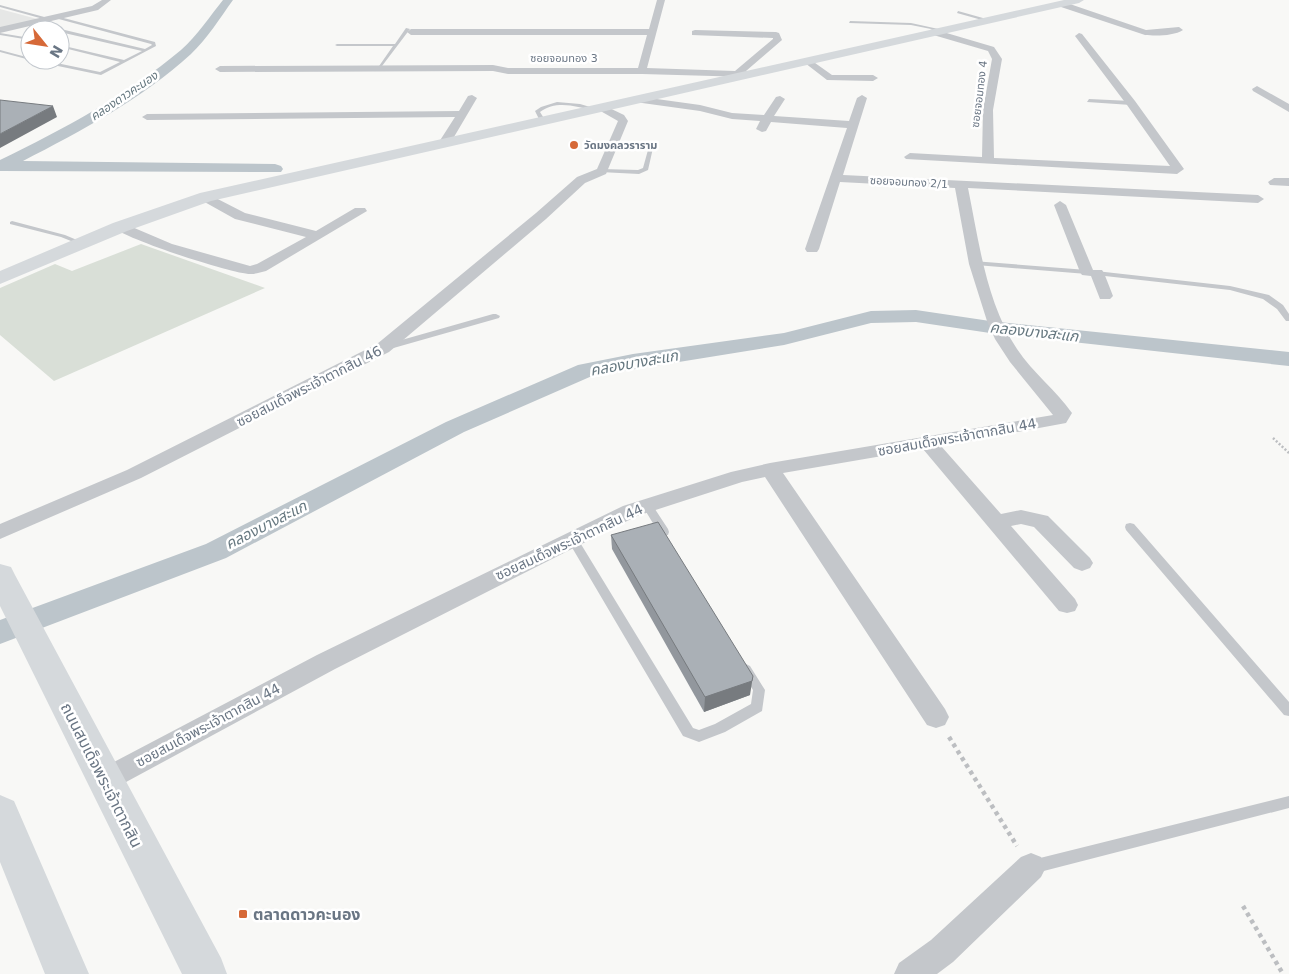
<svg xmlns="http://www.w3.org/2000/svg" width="1289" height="974" font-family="'DejaVu Sans','Noto Sans Thai',sans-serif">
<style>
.built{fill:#e6e7e6}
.green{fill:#d9dfd7}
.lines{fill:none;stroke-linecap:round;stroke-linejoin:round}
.canal{fill:#bcc5cb;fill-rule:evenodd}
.path-far1{stroke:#bcbec1;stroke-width:2.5;stroke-dasharray:2 2;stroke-linecap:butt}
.path{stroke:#bcbec1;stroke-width:4.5;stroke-dasharray:4 4;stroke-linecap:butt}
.service{fill:#c4c7cb;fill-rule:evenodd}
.minor{fill:#c4c7cb;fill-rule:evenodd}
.primary{fill:#d5d9dc;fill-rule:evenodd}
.wall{fill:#92979d}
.shaded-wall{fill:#777b7f}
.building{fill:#aab0b6;stroke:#777b7f}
.poi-dot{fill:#d66938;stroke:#fff;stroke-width:2}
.labels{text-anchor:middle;stroke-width:5;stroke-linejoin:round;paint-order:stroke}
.far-street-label{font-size:11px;fill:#6a7684;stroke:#fff}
.far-poi-label{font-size:11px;font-weight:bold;fill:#6a7684;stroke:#fff;text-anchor:start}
.far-water-label{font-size:12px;font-style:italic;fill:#65777f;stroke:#fff}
.street-label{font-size:14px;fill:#6a7684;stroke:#fff}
.water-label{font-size:15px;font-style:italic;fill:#65777f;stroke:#fff}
.near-street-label{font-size:16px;fill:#6a7684;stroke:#fff}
.near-poi-label{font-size:16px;font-weight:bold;fill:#6a7684;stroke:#fff;text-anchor:start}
</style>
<rect width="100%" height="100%" fill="#f8f8f6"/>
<path class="built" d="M0,9L41,20L0,29Z"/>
<path class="green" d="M141,244L265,288L54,381L0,335V288L55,264L72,271Z"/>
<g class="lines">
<path class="canal" d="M223,0H233C220,18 207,39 191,54C142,99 81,131 23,161L275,164L281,166L283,169L281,172L0,171V160C64,129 127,95 181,50C197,36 210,16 223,0Z
M916,310L990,321L1289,352V366L990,333L916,322L871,323L784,345L592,376L464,432L226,558L0,644V620L206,544L446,422L578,365L633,354L784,333L871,311Z"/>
<path class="path-far1" d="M1273,438L1289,453"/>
<path class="path" d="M949,737L1017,846
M1243,906L1283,974"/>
<path class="service" d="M0,5L48,18L49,19L47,20L0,7Z
M958,11L990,20L991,21L989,22L957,13Z
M56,16L155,42L156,46L101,75L34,61L42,60L100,72L120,62L60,47V45L124,60L142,51L60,32V30H53L30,24L31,22L145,49L152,45L151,44L55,18Z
M850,21L911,23L943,30L941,31L911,25L849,23Z
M406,28L410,29L379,70L377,69L393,46H337L335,45L337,44H395Z
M0,33L30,38V40L0,35Z
M0,50L30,58V60H32H30L0,52Z
M1089,99L1131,101L1134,103L1131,105L1087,102Z
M557,102L580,104L597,109L594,111C576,106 556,100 540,112L545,120L540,121L535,111L541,107Z
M613,142L653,148L648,170L639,174L600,172L599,171L602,169L638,170L643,168L648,150L611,145L610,144Z
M12,221L65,235L84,243L81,245L61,237L10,224V222Z
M973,261L1087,270L1230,286L1269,295L1283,305L1289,314V321H1286L1277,309L1263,299L1230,290L1087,274L976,265H973Z
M493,314H496L500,316L499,318L390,349H384L383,347L384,345Z
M647,502L651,503L668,529L669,532L668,535H660L642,505Z
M1130,523L1134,524L1289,702V716L1284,715L1126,530L1125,527L1126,524Z
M572,535L576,536L693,728L699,730L715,724L751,704L753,690L740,669L742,666L746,664L750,666L765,690L762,711L725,732L699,742L683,736L567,539Z
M1289,796V808L1032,874L1027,872L1025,867L1027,862L1032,860Z"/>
<path class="minor" d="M102,0H111L98,10L0,33V27L92,6Z
M657,0H665L647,68L735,71L773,39V38L692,35V31L695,30L776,32L779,33L782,40L746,71L753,74L748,77L642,74H508L493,71L220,72L215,69L220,66L493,65L508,68H638L647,35H411L407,32L411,29H649Z
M1058,2H1064L1146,30L1179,27L1183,30C1174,36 1156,36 1145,35L1058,6Z
M933,29L994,47L1002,59L993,110L994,158L1170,166L1127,105L1075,36L1079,33L1082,34L1135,101L1184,169L1177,174L906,159L904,157L910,153L982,157L983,110L992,59L988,51L930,34V30Z
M808,58L832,75H873L878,78L873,81L827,80L805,63L803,61Z
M1257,86L1289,104V112L1253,91L1252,89Z
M472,95L477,98L451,142L445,145L439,142L455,117L147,120L142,117L147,114L459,111L468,96Z
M862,95L867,98L843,175L1258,195L1264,199L1258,203L968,188C979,242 986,302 1017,349C1033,373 1056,390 1072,413L1066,423L941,446L1001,514L1021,510L1048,516L1090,558L1093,563L1090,568L1082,571L1074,568L1034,527L1021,524L1011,526L1075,599L1078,605L1075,611L1067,613L1059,611L923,449L783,473L945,709L949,717L945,725L936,728L927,725L765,477L742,482L637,516L335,669L115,788L105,792L95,788L91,780L95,772L317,655L623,506L731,472L770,463L1053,415L1010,362L995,339L987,321L969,264L955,188L840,182L819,249L817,252H807L805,249L847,128L771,122L766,131L762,132L756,129L760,121L732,119L700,111L635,102L630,99L635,96L700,105L732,113L764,115L776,97L780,96L785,99L774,116L849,121L857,98Z
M601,104L624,115L628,121L606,174L585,183L546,219L389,352L141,478L0,539V524L127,470L377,344L536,213L577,177L597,169L618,121L597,109L596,107Z
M1274,178H1289V186L1270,185L1268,182Z
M206,193L245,213L316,231L355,208H365L367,211L266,271C261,272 256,274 251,274C235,275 122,238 113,227L115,224H125L172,244L250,266L257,264L306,237L235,219L201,200L200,197Z
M1060,201L1066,205L1093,270H1102L1104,273L1113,296L1110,299H1100L1091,276L1082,275L1080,272L1054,205Z
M1031,853L1041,857L1046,867L1041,877L953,962L937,974H894L899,963L931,940L1021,857Z"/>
<path class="primary" d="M1064,0H1084L1079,3L211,201L127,231L0,284V271L113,223L200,193Z
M0,564L11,567L15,575L221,958L227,974H182L0,606Z
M0,795L14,801L89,974H45L0,862Z"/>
</g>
<path class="wall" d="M611,535L750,695L704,712L612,549Z"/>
<path class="shaded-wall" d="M53,106L57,117L0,148V134Z
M753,676L750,695L704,712L705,697Z"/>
<path class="building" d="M0,100L53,106L0,134Z
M658,522L753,676L752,681L705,697L611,535Z"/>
<g class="poi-dot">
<circle cx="574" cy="145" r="5"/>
<rect x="238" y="909" width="10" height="10" rx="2.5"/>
</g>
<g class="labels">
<g class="far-street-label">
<text x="564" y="62">ซอยจอมทอง 3</text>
<text transform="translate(979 94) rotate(-83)" y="4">ซอยจอมทอง 4</text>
<text transform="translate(909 182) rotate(3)" y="4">ซอยจอมทอง 2/1</text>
</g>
<g class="far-poi-label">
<text x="584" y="149">วัดมงคลวราราม</text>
</g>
<g class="far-water-label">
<text transform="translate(124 96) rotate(-34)" y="4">คลองดาวคะนอง</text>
</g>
<g class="street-label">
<text transform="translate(309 386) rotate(-27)" y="5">ซอยสมเด็จพระเจ้าตากสิน 46</text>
<text transform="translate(957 437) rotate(-10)" y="5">ซอยสมเด็จพระเจ้าตากสิน 44</text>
<text transform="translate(569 542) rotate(-25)" y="5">ซอยสมเด็จพระเจ้าตากสิน 44</text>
<text transform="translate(208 725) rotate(-28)" y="5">ซอยสมเด็จพระเจ้าตากสิน 44</text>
</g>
<g class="water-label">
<text transform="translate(1034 332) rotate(6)" y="5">คลองบางสะแก</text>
<text transform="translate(634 363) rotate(-10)" y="5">คลองบางสะแก</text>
<text transform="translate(266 525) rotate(-27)" y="5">คลองบางสะแก</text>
</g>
<g class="near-street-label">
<text transform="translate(102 775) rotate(63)" y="6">ถนนสมเด็จพระเจ้าตากสิน</text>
</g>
<g class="near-poi-label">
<text x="253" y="920">ตลาดดาวคะนอง</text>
</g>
</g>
<g transform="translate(45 45) rotate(120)"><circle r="24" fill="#ffffff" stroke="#c3c8ce"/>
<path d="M0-4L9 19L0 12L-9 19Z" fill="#d66938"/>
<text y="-8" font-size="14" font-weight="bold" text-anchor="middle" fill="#6a7684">N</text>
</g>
</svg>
